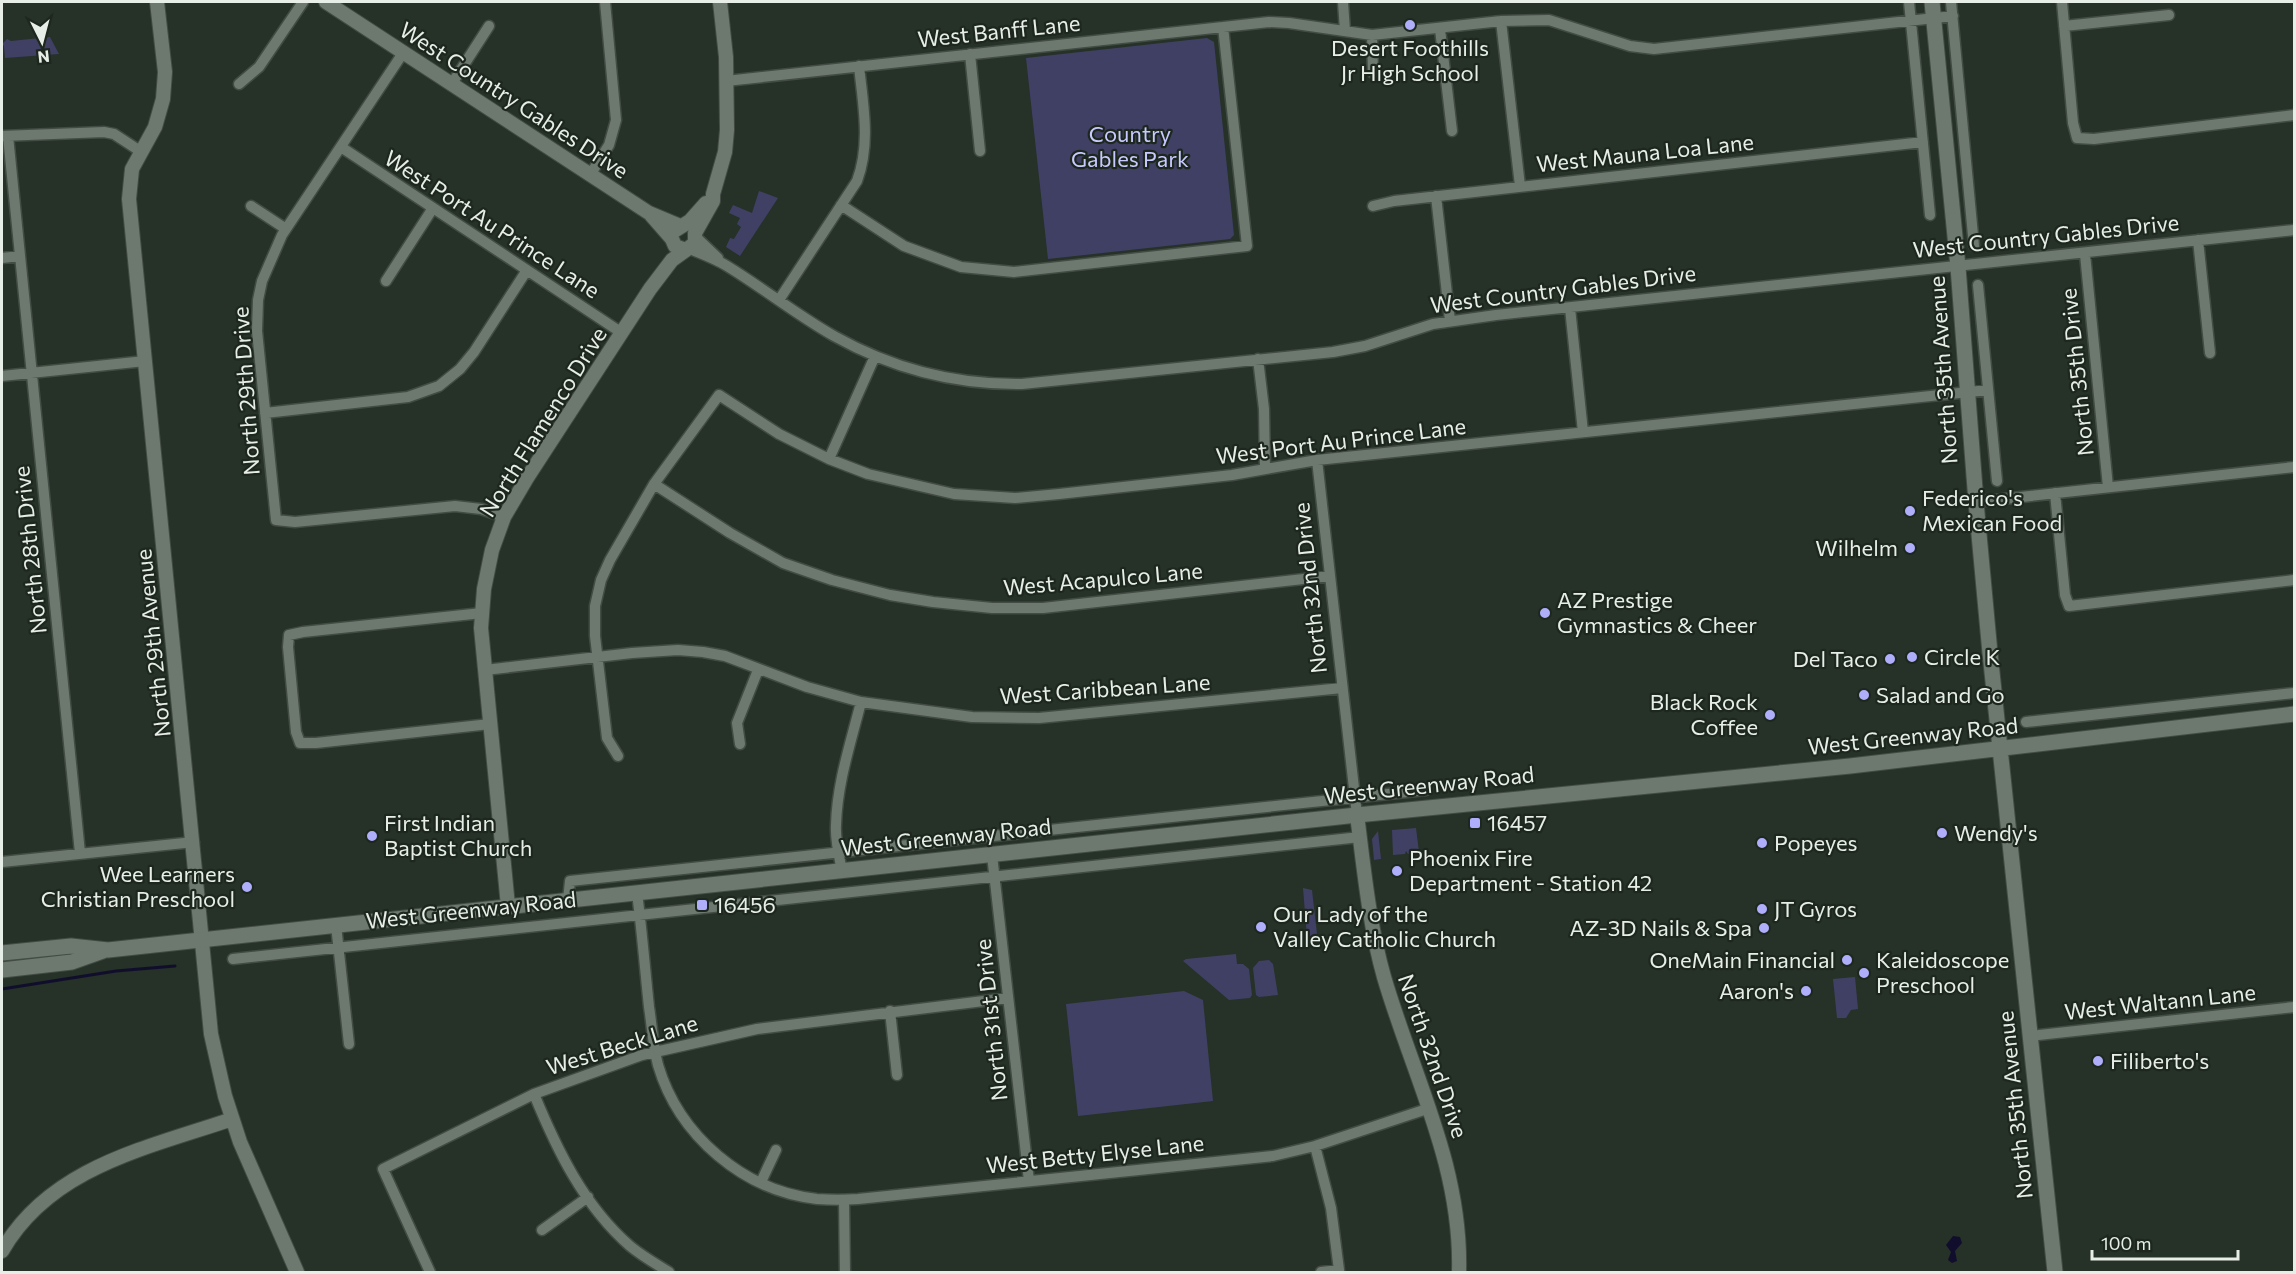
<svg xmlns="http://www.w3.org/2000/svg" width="2296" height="1274" font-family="Commissioner,sans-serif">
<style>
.green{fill:#404064}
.water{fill:#110e2d}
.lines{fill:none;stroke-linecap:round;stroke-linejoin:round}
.stream{stroke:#110e2d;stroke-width:3}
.minor-casing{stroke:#434c44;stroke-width:13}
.tertiary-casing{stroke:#434c44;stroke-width:16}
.secondary-casing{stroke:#434c44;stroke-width:17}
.minor{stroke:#6d796e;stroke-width:10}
.tertiary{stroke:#6d796e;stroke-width:14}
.secondary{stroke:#6d796e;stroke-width:15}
.poi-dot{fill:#aeaefb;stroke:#1d271e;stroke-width:2}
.labels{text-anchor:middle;stroke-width:4.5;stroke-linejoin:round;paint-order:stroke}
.street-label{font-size:22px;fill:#e7eee8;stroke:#1d271e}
.poi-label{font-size:22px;fill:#e7eee8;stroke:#1d271e;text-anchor:start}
.park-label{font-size:22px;fill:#c8caff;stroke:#1d271e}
</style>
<rect width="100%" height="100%" fill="#263127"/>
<path class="green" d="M50,37L59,54L5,58L4,46L2,44L7,39L11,41Z
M1207,38L1214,42L1234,235L1230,239L1048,259L1026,58Z
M759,191L778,198L740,256L726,247L730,238L734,239L741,227L737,224L740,218L729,213L733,205L752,213Z
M1416,828L1419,852L1408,854L1406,851L1405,854L1393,855L1392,830Z
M1378,831L1381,859L1374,860L1372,839Z
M1303,888L1312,890L1317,934L1315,936L1307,937Z
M1236,954L1237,964H1243L1249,969L1252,995L1250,998L1229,1000L1183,961L1186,959Z
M1269,960L1273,964L1278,995L1259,997L1256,995L1253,968L1259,961Z
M1855,977L1858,1009L1851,1010L1846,1018H1837L1833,979Z
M1184,991L1203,1000L1213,1101L1078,1116L1066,1004Z"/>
<path class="water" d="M1953,1236L1960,1237L1962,1243L1955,1251L1957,1261L1952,1263L1948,1260L1951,1252L1946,1245Z"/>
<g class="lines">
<path class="stream" d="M2,989L116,971L175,966"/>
<defs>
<path id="minor" d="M1343,2L1345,31
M1909,2L1930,215
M1951,2L1974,246
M2062,2L2073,123L2077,138L2094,139L2294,115
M1501,21L1520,186
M2064,26L2169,15
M1440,29L1452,131
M1372,35L1373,73
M403,53L282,235L262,281L258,300L257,331L276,520L295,522L455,506L481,509L504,517
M970,54L980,151
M726,81L1269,22L1289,23L1372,35L1501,21L1549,20L1630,46L1654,49L1953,16
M239,84L259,67L303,2
M451,85L489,26
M2,136L104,132L114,134L140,151
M8,136L80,853
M341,147L622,333
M590,175L609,145L616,120L605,2
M1436,196L1450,321
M841,205L904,246L961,267L1014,272L1247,246L1223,27
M251,206L286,229
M1373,206L1394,201L1923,142
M696,237L718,258
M2198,240L2210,353
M690,249C702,254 716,259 727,266C763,288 797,315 834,336C893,369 955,385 1022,384L1333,352L1365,346L1433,324L1496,315L2294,230
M2085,254L2108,487
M2,258L20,256
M386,281L433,208
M1978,285L1997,481
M779,300L857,181C871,143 863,105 859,66
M1570,308L1583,432
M1258,359L1264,409L1265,468
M2,376L145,361
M265,413L408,397L439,386L460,369L474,352L527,270
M829,459L875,356
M1317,460L1357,815
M654,484L730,533L783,563L832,580L890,595L933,602L992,608H1043L1330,576
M2055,493L2065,595L2069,606L2294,580
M1976,502L2294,467
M482,613L303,632L289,635L288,647L296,732L300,743H316L490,724
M485,670L632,653L678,650L703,652L725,656L807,687L861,702L972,717L1039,718L1342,688
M2026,722L2294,693
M740,744L737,723L758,670
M618,756L607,738L595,636V606L601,580L610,560L654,484L719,395L779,434L829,459L868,474L954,494L1015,498L1059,494L1232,475L1317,460L1988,390
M992,855L1029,1181
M2,862L194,842
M842,871C839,856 835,840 836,825C837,783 851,742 861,702
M637,893C642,931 645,969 649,1007C652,1026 653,1046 658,1065C679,1136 744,1191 817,1199C831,1200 844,1200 858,1199L1273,1156L1315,1146L1430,1108
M568,900L570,881L1426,790
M336,925L349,1044
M233,959L1360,837
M890,1011L897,1075
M2030,1036L2294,1007
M534,1094C557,1150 584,1206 630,1246C642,1256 656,1264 669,1272
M1315,1146L1331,1208L1339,1270L1321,1272
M761,1182L776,1150
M844,1200L845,1272
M542,1230L588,1197
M430,1272L383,1169L534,1094L642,1055L757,1029L1008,998"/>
<path id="tertiary" d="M157,2L165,72L163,99L155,127L132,169L129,199L211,1034L225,1096L240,1142L297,1272
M326,2L649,213L680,226
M651,215L672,239L675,246L686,250L695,243V233L713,201V194L725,152L727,130L726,57L720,2
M674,231L690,221L706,203
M1357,815C1364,869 1369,924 1384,977C1413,1076 1462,1166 1459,1272
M508,906L481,628L484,589L492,550L504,517L527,478L650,289L672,260L686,250
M2,1251C50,1167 147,1148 232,1119"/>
<path id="secondary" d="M1932,2L1958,267L1976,502L1990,653L2055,1272
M2,953L71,946L108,950L1357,815L1850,766L2294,714
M2,970L72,962L103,951"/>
</defs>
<use href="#minor" class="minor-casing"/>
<use href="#tertiary" class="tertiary-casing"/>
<use href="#secondary" class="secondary-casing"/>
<use href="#minor" class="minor"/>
<use href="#tertiary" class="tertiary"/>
<use href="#secondary" class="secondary"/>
</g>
<g class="poi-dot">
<circle cx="1410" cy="25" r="6"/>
<circle cx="1910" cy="511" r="6"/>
<circle cx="1910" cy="548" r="6"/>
<circle cx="1545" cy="613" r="6"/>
<circle cx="1912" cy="657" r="6"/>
<circle cx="1890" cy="659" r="6"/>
<circle cx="1864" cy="695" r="6"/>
<circle cx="1770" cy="715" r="6"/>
<rect x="1469" y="817" width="12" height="12" rx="3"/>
<circle cx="1942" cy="833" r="6"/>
<circle cx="372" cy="836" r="6"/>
<circle cx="1762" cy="843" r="6"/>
<circle cx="1397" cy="871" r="6"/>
<circle cx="247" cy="887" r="6"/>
<rect x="696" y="899" width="12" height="12" rx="3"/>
<circle cx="1762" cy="909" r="6"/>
<circle cx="1261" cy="927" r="6"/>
<circle cx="1764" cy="928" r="6"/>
<circle cx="1847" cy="960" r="6"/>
<circle cx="1864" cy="973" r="6"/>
<circle cx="1806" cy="991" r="6"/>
<circle cx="2098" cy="1061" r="6"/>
</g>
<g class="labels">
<g class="street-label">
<text transform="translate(999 31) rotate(-6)" y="8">West Banff Lane</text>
<text transform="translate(514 100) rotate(33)" y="8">West Country Gables Drive</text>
<text transform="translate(1645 153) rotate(-6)" y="8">West Mauna Loa Lane</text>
<text transform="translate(492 224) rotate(33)" y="8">West Port Au Prince Lane</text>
<text transform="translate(2046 236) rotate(-6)" y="8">West Country Gables Drive</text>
<text transform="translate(1563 289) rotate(-7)" y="8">West Country Gables Drive</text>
<text transform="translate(1943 370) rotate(-94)" y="8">North 35th Avenue</text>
<text transform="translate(2077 372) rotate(-96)" y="8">North 35th Drive</text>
<text transform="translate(246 391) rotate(-94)" y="8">North 29th Drive</text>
<text transform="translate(543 422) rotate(-58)" y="8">North Flamenco Drive</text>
<text transform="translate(1341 441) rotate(-7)" y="8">West Port Au Prince Lane</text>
<text transform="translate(30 550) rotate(-96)" y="8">North 28th Drive</text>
<text transform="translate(1103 579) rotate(-5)" y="8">West Acapulco Lane</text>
<text transform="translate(1310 588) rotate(-96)" y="8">North 32nd Drive</text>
<text transform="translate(153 643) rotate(-96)" y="8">North 29th Avenue</text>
<text transform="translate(1105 689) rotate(-4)" y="8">West Caribbean Lane</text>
<text transform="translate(1913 736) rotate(-6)" y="8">West Greenway Road</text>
<text transform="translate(1429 785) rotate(-6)" y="8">West Greenway Road</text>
<text transform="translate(946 837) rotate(-6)" y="8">West Greenway Road</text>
<text transform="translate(471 910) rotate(-6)" y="8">West Greenway Road</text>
<text transform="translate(2160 1002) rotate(-6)" y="8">West Waltann Lane</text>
<text transform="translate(991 1020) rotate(-96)" y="8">North 31st Drive</text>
<text transform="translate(622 1045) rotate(-17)" y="8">West Beck Lane</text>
<text transform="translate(1433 1056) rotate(71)" y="8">North 32nd Drive</text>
<text transform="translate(2015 1105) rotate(-96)" y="8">North 35th Avenue</text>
<text transform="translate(1095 1154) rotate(-6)" y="8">West Betty Elyse Lane</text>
</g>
<g class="poi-label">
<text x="1410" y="56" text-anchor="middle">Desert Foothills<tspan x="1410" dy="25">Jr High School</tspan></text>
<text x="1922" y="506">Federico's<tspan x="1922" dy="25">Mexican Food</tspan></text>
<text x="1898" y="556" text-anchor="end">Wilhelm</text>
<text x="1557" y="608">AZ Prestige<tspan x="1557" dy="25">Gymnastics &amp; Cheer</tspan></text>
<text x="1924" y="665">Circle K</text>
<text x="1878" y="667" text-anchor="end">Del Taco</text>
<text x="1876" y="703">Salad and Go</text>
<text x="1758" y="710" text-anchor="end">Black Rock<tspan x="1758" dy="25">Coffee</tspan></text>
<text x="384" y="831">First Indian<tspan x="384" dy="25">Baptist Church</tspan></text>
<text x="1487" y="831">16457</text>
<text x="1954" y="841">Wendy's</text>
<text x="1774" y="851">Popeyes</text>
<text x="1409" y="866">Phoenix Fire<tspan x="1409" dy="25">Department - Station 42</tspan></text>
<text x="235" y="882" text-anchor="end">Wee Learners<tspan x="235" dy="25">Christian Preschool</tspan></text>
<text x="714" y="913">16456</text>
<text x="1774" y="917">JT Gyros</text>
<text x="1273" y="922">Our Lady of the<tspan x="1273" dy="25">Valley Catholic Church</tspan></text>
<text x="1752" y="936" text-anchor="end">AZ-3D Nails &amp; Spa</text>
<text x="1835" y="968" text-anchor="end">OneMain Financial</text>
<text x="1876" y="968">Kaleidoscope<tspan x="1876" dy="25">Preschool</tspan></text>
<text x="1794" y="999" text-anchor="end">Aaron's</text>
<text x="2110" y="1069">Filiberto's</text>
</g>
<g class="park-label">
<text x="1130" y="142">Country<tspan x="1130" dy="25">Gables Park</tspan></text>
</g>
</g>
<rect width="2296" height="1274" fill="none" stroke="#e7eee8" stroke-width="6"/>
<g transform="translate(42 42) rotate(174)" stroke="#1d271e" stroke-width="4.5" paint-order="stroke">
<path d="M0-4.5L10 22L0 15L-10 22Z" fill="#e7eee8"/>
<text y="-9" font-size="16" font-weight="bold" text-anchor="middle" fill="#e7eee8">N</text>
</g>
<path d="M2092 1250v9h146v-9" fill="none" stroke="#e7eee8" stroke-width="3"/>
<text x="2101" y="1250" font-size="18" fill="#e7eee8" stroke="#1d271e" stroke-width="4.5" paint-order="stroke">100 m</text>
</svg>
